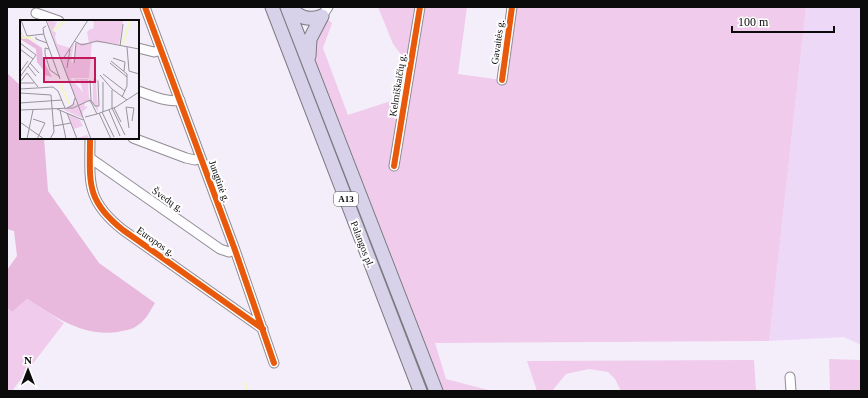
<svg xmlns="http://www.w3.org/2000/svg" width="868" height="398" font-family="'Times New Roman',serif">
<style>
.farmland{fill:#edd8f8}
.green{fill:#f0cbeb}
.forest{fill:#e8b9dd}
.lines{fill:none;stroke-linecap:round;stroke-linejoin:round}
.stream{stroke:#f2f7c1;stroke-width:2}
.minor-casing{stroke:#908d93;stroke-width:11}
.highway-casing{stroke:#7d7a80;stroke-width:15}
.minor{stroke:#fdfcfe;stroke-width:9}
.highway{stroke:#d7d2ea;stroke-width:13}
.cycleway-casing{stroke:#fff;stroke-width:8}
.cycleway{stroke:#e8590c;stroke-width:6}
.labels{text-anchor:middle;stroke-width:4;stroke-linejoin:round;paint-order:stroke}
.shield{fill:#fff;stroke:#545454;stroke-width:1}
.shield-label{font-size:9px;font-weight:bold;fill:#0b0b0b}
.street-label{font-size:10px;fill:#0b0b0b;stroke:#fff}
.inset-river{fill:none;stroke:#f2f7c1;stroke-width:2}
.inset-road{fill:none;stroke:#97939a;stroke-width:1}
.view{fill:#c2185b;fill-opacity:0.15;stroke:#c2185b;stroke-width:2}
.inset-edge{fill:none;stroke:#0b0b0b;stroke-width:2}
</style>
<rect width="100%" height="100%" fill="#f4eefa"/>
<path class="farmland" d="M806,7H861V345L844,337L769,341Z"/>
<path class="green" d="M277,7H282L431,391H425Z
M378,7H467L458,74L502,80L516,7H806L769,341L435,343L446,379L492,391H444L313,53L314,36L327,19L332,23L323,48L348,115L400,98L406,61L393,44Z
M27,299L64,323L12,391H7V307L12,312Z
M829,359L861,360V391H830Z
M754,360L756,391H621L615,379L608,372L589,369L566,374L552,391H537L527,361Z"/>
<path class="forest" d="M7,73L21,86V138H44L48,191L99,263L155,303C150,311 146,320 138,325C132,330 125,330 118,332C82,337 56,317 27,299L12,312L7,307V270L17,256L14,231L7,229Z"/>
<g class="lines">
<path class="stream" d="M245,383L248,391"/>
<defs>
<path id="minor" d="M145,7L235,250L274,363
M36,13L59,21
M322,16L328,7
M138,48L154,52L161,50
M502,80L512,7
M138,91C151,95 166,103 180,100
M90,138C90,182 85,200 123,230L263,329
M133,138L186,158L195,160L201,158
M90,158L220,249L229,252L235,250
M394,166L420,7
M790,377L791,391"/>
<path id="highway" d="M272,7L420,391
M287,7L436,391
M290,7C300,18 308,21 322,16
M309,56L310,39L322,16"/>
</defs>
<use href="#minor" class="minor-casing"/>
<use href="#highway" class="highway-casing"/>
<use href="#minor" class="minor"/>
<use href="#highway" class="highway"/>
<defs>
<path id="cycleway" d="M145,7L235,250L274,363
M502,80L512,7
M90,138C90,182 85,200 123,230L263,329
M394,166L420,7"/>
</defs>
<use href="#cycleway" class="cycleway-casing"/>
<use href="#cycleway" class="cycleway"/>
</g>
<g class="labels">
<rect class="shield" x="334" y="192" width="24" height="14" rx="3"/>
<g class="shield-label">
<text x="346" y="202">A13</text>
</g>
<g class="street-label">
<text transform="translate(497 42) rotate(-82)" y="4">Gavaitės g.</text>
<text transform="translate(397 85) rotate(-81)" y="4">Kelmiškaičių g.</text>
<text transform="translate(220 181) rotate(70)" y="4">Jungtinė g.</text>
<text transform="translate(168 199) rotate(35)" y="4">Švedų g.</text>
<text transform="translate(156 241) rotate(35)" y="4">Europos g.</text>
<text transform="translate(363 244) rotate(69)" y="4">Palangos pl.</text>
</g>
</g>
<g transform="translate(20 20)">
<rect width="119" height="119" fill="#f4eefa"/>
<path d="M27,0L37,2L33,10L36,13L35,17L37,24L50,28L54,23L51,42L54,43L56,23H69L67,12L70,9H73L74,2L69,0H103L99,24L72,22L69,58H50L63,72L60,60L56,62L55,59H68L69,79L73,84L66,81L64,86L68,87L63,91L62,98L44,90L55,82L58,87ZM73,59L80,60L76,62L78,93L73,81ZM48,93L60,100L69,119H57ZM63,106L67,115L57,118L54,109Z" fill="#f0cbeb" fill-rule="evenodd"/>
<path d="M0,7L2,15L22,28L23,40L32,57L24,55L25,52L17,42L16,29L0,19Z" fill="#e8b9dd"/>
<path class="inset-river" d="M33,11L46,0M0,14L3,18L10,17L13,21M103,25L110,0M39,61L49,84"/>
<path class="inset-road" d="M1,0L7,16L24,14M26,0L71,119M26,6L23,8L24,15L40,59M16,17V19L27,23M54,21L62,25L77,21L119,29M0,23L16,35L0,57M100,26L103,4M107,27L109,51L119,54M0,29L13,39M29,29L25,28V34L30,50L40,57M93,38L105,42L104,51M43,39L68,0M91,41L107,54V66L102,77M10,43L19,53M54,43L56,23M90,43L107,57M8,46L16,56M47,48L50,29M0,52L8,41M83,54L105,71M80,55L92,69L107,80M70,60L71,80L75,86M0,62L7,53L18,67M83,62V92M0,63H14M0,69L33,67L38,71L45,88M92,70V88L105,115M0,73L31,75L34,112L30,119M0,83L42,80M75,86H79L78,61M106,87L109,108M106,87L114,88L112,101M47,88L53,85L55,78M94,88L101,102M37,89L63,100M0,90L53,88L70,80L77,94L65,97M40,90L46,119M89,90L100,116M82,92L94,117M47,93L57,119M79,93L91,119M77,94L96,87L119,72M13,99L25,103L17,119M0,102L24,119M34,106L51,103M7,119L13,90"/>
<path class="view" d="M24,38H75V62H24Z"/>
<rect width="119" height="119" class="inset-edge"/>
</g>
<rect width="868" height="398" fill="none" stroke="#0b0b0b" stroke-width="16"/>
<g transform="translate(28 370)" stroke="#ffffff" stroke-width="3" paint-order="stroke">
<path d="M0-3L7 15L0 10L-7 15Z" fill="#0b0b0b"/>
<text y="-6" font-size="11" font-weight="bold" text-anchor="middle" fill="#0b0b0b">N</text>
</g>
<path d="M732 26v6h102v-6" fill="none" stroke="#0b0b0b" stroke-width="2"/>
<text x="738" y="26" font-size="12" fill="#0b0b0b" stroke="#ffffff" stroke-width="3" paint-order="stroke">100 m</text>
</svg>
